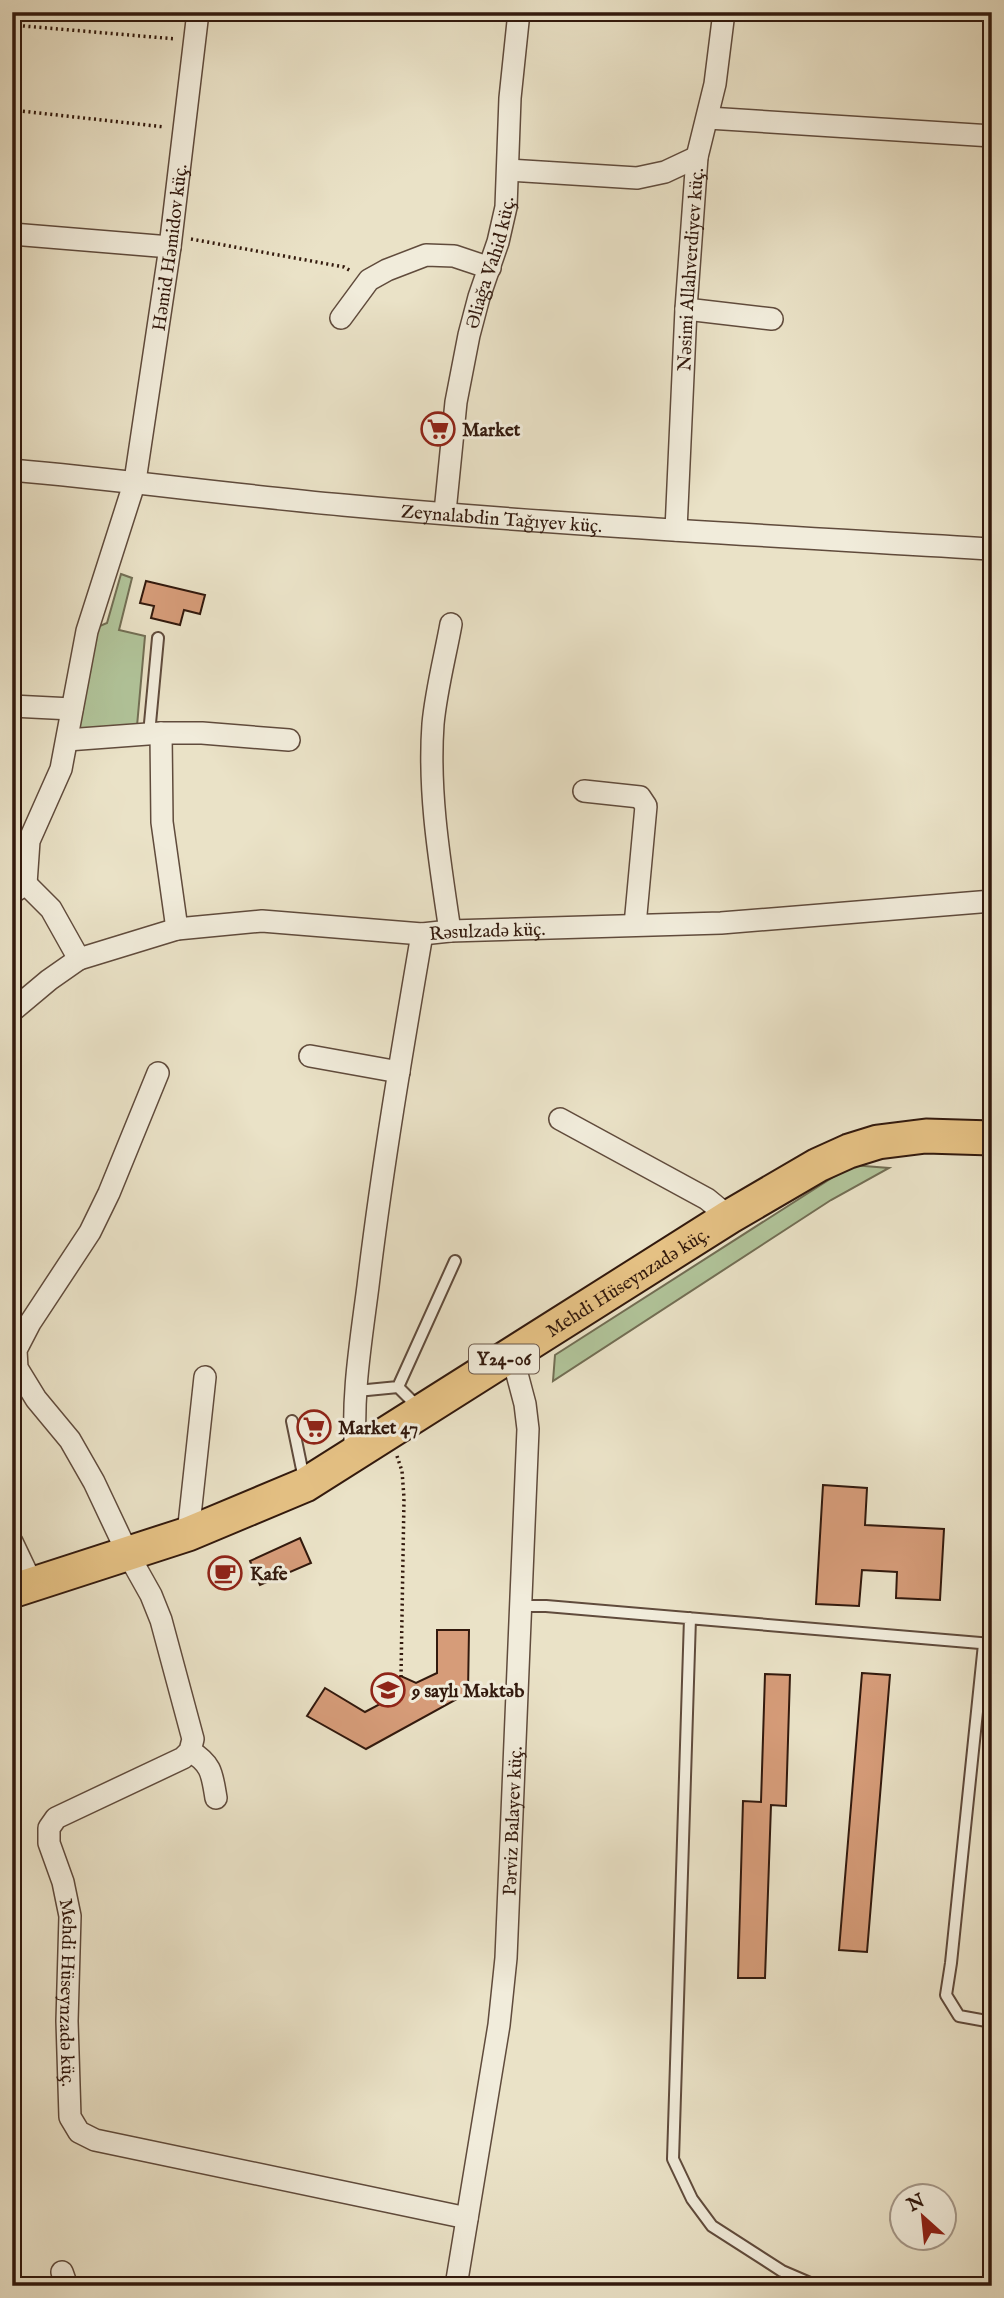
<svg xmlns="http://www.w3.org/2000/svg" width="1004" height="2298" font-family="'IM FELL English',serif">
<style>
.green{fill:#b1c49a;stroke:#726e54;stroke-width:2}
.building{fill:#d69c79;stroke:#32190d;stroke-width:2}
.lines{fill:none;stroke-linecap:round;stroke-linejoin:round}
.service-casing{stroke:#604b3c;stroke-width:14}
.minor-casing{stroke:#604b3c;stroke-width:24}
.primary-casing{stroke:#32190d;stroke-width:37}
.path{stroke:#32190d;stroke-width:3.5;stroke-dasharray:2 3.5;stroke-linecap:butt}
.service{stroke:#f1ecdb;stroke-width:10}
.minor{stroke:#f1ecdb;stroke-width:21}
.primary{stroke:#e5c184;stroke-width:33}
.labels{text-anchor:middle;stroke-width:6;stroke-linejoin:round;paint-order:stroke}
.shield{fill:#f1ecdb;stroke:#6b584b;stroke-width:2}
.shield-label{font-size:18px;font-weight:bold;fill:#32190d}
.street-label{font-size:19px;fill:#32190d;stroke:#f1ecdb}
.poi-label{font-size:19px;font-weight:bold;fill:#32190d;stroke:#f1ecdb;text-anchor:start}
</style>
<rect width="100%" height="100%" fill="#eae2c7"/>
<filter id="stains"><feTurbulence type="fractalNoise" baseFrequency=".00286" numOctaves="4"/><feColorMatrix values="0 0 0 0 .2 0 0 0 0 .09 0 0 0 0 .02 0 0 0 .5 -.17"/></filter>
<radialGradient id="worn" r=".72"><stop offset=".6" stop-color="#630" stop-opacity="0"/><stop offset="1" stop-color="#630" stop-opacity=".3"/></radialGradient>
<path class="green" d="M121,574L132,578L119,630L145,636L137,726L78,730L95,628L107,623Z
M852,1165L889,1168L831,1200L553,1381L555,1355Z"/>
<path class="building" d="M146,581L205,595L200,614L184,610L180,625L151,618L154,606L140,603Z
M823,1485L867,1488L865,1525L944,1529L940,1600L896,1598L897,1572L862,1570L859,1606L816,1604Z
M300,1538L311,1563L260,1585L250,1561Z
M437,1630H469L468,1693L366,1749L307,1716L325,1688L365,1712L384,1702L385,1685L401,1676L416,1683L437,1673Z
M862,1673L890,1675L867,1952L839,1950Z
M765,1674L790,1675L786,1806L771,1805L765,1978H738L743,1801L761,1802Z"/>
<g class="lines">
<defs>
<path id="service" d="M149,734L158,638
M398,1387L455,1261
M357,1391L398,1387L418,1407
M292,1421L304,1479
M520,1606H546L992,1644
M690,1618L673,2159L692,2199L712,2226L782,2271L817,2286
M984,1644L951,1963L946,1995L959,2016L992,2022"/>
<g id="minor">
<path d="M708,118L992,136"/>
<path d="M508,170L637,178L665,172L697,157"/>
<path d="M12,234L170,247"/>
<path d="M686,309L772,319"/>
<path d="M341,318L369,280L387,270L426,255L454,256L490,268"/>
<path id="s1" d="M12,470C123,480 233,495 343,505C559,525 776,536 992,549"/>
<path id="s2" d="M445,512L456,402L469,335L479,297L498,242L506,207L510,98L519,12"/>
<path id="s3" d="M676,530L686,309L697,157L715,84L724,12"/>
<path d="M12,706L72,709"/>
<path d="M161,733L162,822L177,929"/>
<path d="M67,740L161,733H202L289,740"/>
<path d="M584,791L640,797L646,806L635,925"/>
<path id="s4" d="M26,884L29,841L61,769L87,631L135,481L170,247L198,12"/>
<path id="s5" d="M12,893L26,884L51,909L79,959L177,929L262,921L422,934L450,931L721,923L992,901"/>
<path d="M450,931C440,863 428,793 433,724C436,691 445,657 451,624"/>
<path d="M12,1011L49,980L79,959"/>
<path d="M310,1056L399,1072"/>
<path id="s6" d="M158,1073L109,1193L90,1232L30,1323L16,1350L17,1368L36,1399L70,1440L94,1482L128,1554L151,1595L161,1620L193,1739L190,1751L183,1758L56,1818L49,1828V1843L63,1882L70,1916L67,2021L70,2117L79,2132L95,2140L467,2218"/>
<path d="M560,1119L707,1199L729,1217"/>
<path d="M356,1455C351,1399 361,1341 368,1286C382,1168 402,1051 422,934"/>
<path d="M188,1534L205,1377"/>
<path d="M12,1542L32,1584"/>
<path d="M190,1751C212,1764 212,1774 216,1798"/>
<path d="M62,2272L67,2286"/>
<path id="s7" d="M456,2286L499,2025L506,1958L528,1429L525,1404L512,1355"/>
</g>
<g id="primary">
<path id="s8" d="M12,1591L188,1534L305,1485L729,1217L818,1165L849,1151L878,1142L926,1136L992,1138"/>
</g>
</defs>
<use href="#service" class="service-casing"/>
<use href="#minor" class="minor-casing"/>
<use href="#primary" class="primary-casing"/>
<path class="path" d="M12,25L176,39
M12,110L165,127
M191,239L344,267L351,271
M397,1456L402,1471L404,1498L401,1676"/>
<use href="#service" class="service"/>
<use href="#minor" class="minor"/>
<use href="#primary" class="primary"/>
</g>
<defs>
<symbol id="supermarket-ring" viewBox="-11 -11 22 22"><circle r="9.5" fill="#f1ecdb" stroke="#8f2418" stroke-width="1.5"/><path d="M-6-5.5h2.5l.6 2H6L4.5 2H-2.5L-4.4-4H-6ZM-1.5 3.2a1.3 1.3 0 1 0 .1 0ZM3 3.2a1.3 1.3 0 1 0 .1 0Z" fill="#8f2418"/></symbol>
<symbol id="cafe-ring" viewBox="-11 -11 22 22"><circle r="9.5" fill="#f1ecdb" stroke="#8f2418" stroke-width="1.5"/><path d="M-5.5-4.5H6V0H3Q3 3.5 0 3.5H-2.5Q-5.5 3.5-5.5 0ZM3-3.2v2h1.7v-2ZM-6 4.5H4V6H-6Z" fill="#8f2418"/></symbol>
<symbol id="school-ring" viewBox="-11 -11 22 22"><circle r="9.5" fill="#f1ecdb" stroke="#8f2418" stroke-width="1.5"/><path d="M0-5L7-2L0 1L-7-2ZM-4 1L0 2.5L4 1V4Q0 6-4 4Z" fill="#8f2418"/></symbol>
</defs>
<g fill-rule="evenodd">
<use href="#supermarket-ring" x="419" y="410" width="38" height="38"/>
<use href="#supermarket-ring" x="295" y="1408" width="38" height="38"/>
<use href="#cafe-ring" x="206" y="1554" width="38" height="38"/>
<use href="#school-ring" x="369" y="1671" width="38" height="38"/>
</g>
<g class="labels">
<rect class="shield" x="469" y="1344.5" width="70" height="29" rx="5"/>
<g class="shield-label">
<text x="504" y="1365">Y24-06</text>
</g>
<g class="street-label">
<text dy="7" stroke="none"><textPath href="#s4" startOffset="656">Həmid Həmidov küç.</textPath></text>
<text dy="7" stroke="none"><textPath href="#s2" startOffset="254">Əliağa Vahid küç.</textPath></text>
<text dy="7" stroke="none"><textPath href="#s3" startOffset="261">Nəsimi Allahverdiyev küç.</textPath></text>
<text dy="7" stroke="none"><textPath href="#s1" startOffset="492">Zeynalabdin Tağıyev küç.</textPath></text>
<text dy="7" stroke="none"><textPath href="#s5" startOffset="523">Rəsulzadə küç.</textPath></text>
<text dy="7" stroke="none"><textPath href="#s8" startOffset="693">Mehdi Hüseynzadə küç.</textPath></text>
<text dy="7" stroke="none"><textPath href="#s7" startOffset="469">Pərviz Balayev küç.</textPath></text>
<text dy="7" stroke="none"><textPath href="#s6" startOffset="1088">Mehdi Hüseynzadə küç.</textPath></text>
</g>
<g class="poi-label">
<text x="462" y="436">Market</text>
<text x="338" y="1434">Market 47</text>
<text x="250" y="1580">Kafe</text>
<text x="412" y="1697">9 saylı Məktəb</text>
</g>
</g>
<rect width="1004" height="2298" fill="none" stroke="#eae2c7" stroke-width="42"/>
<rect x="14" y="14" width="976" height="2270" fill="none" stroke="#32190d" stroke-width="3.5"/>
<rect x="21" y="21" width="962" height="2256" fill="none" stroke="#32190d" stroke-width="2"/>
<g transform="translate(923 2217) rotate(333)"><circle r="33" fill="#f1ecdb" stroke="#a59889" stroke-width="2"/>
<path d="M0-5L12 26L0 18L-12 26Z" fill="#8f2418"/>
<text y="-10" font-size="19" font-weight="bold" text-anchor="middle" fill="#32190d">N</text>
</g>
<rect width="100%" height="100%" filter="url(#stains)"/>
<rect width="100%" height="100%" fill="url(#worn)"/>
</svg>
